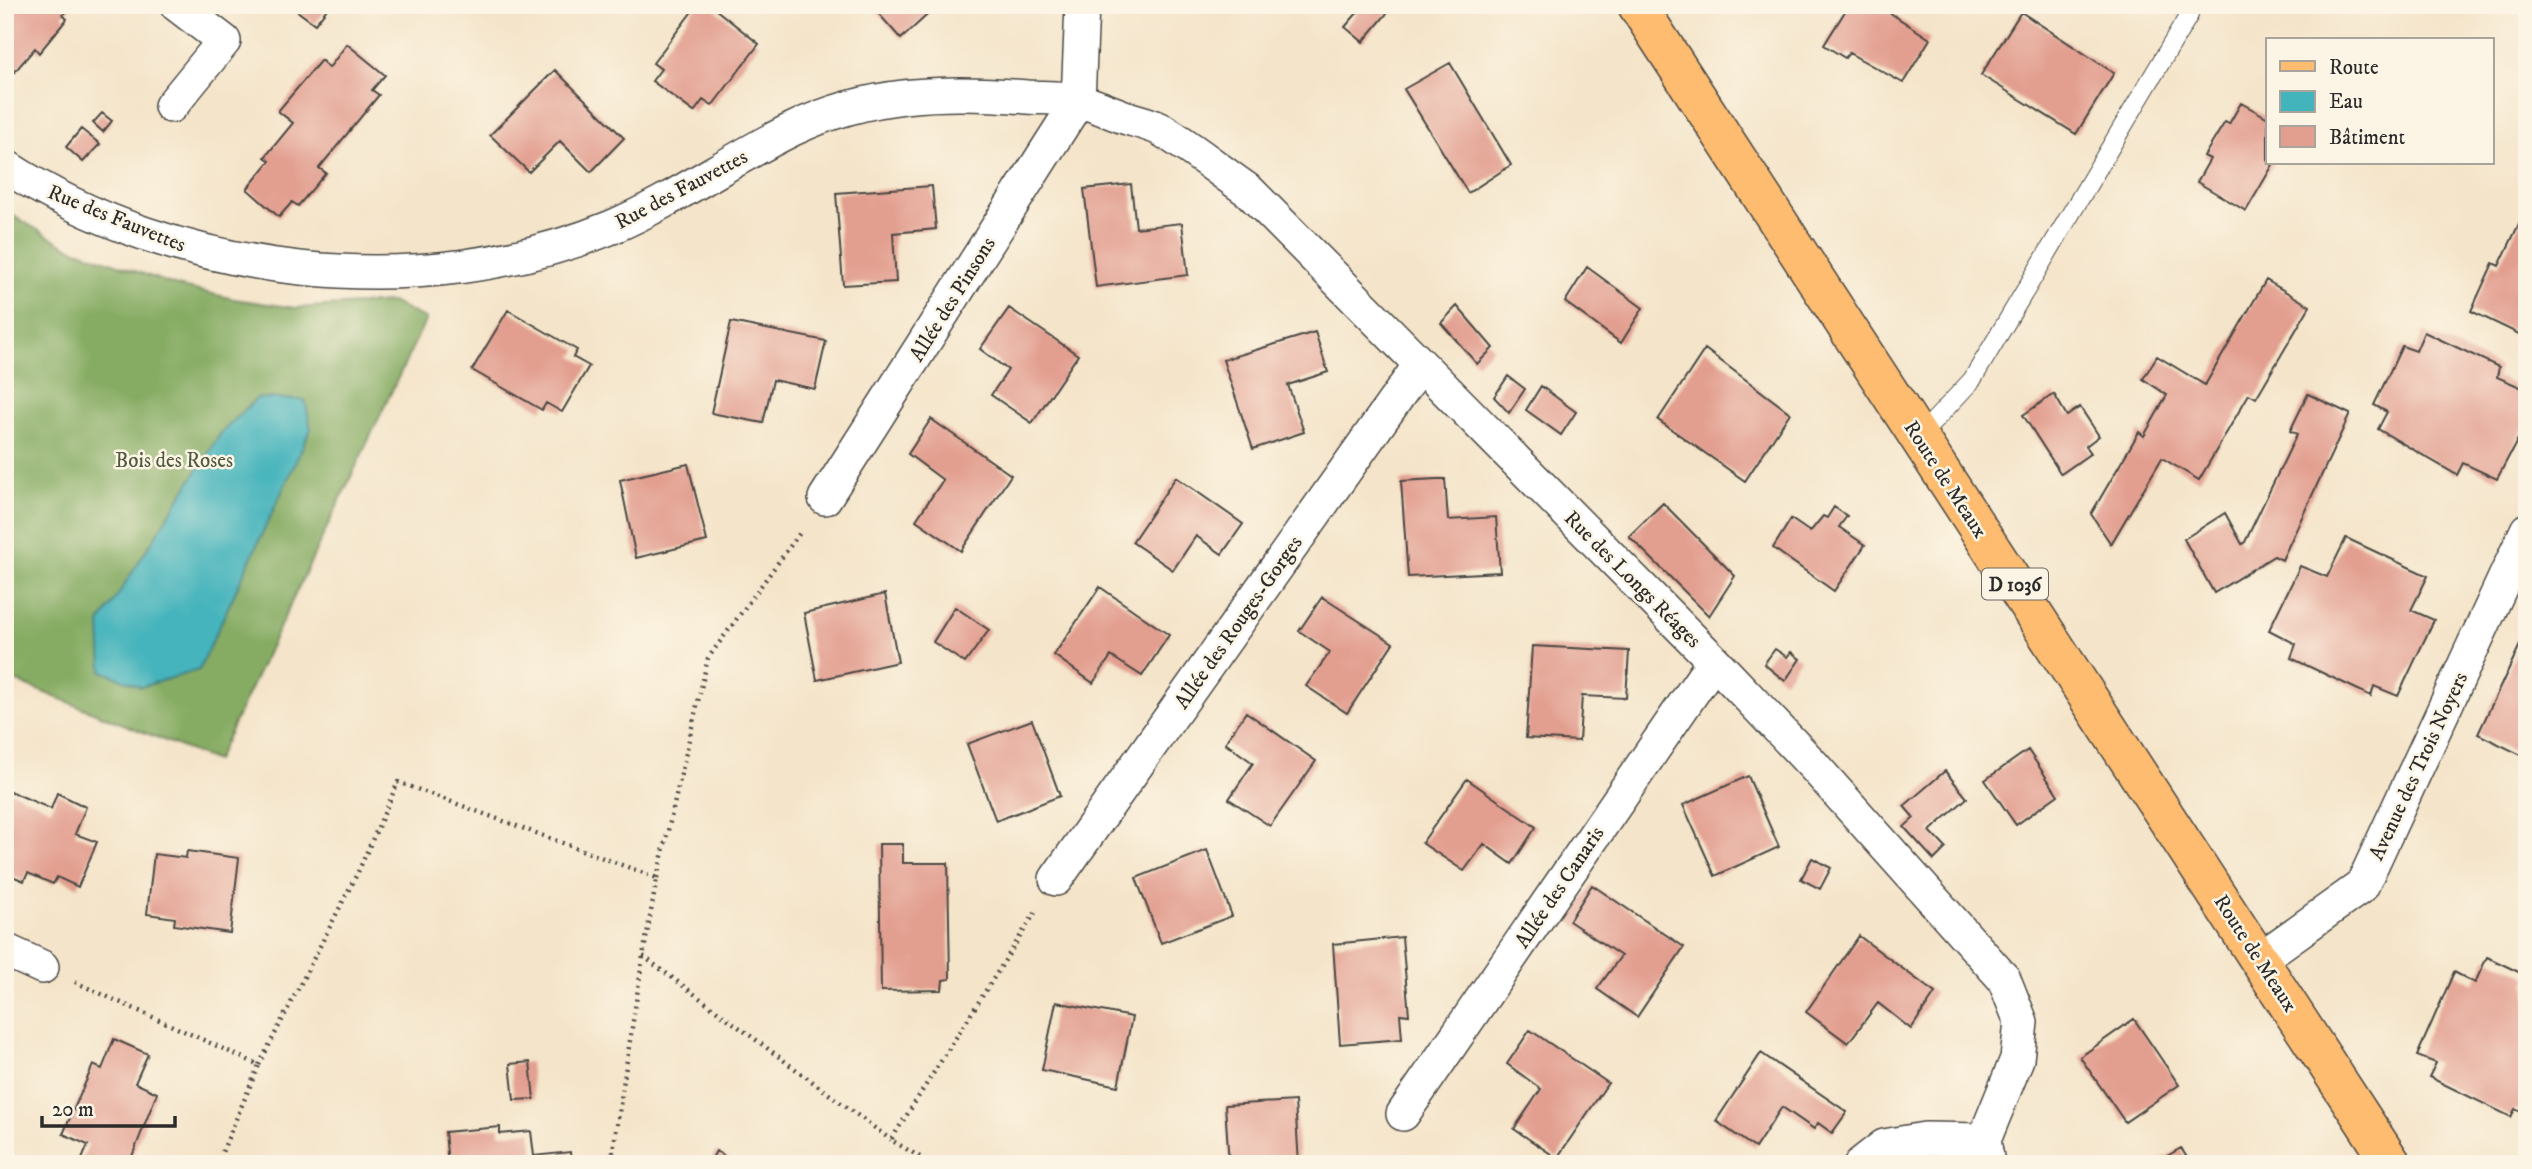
<svg xmlns="http://www.w3.org/2000/svg" width="2532" height="1169" font-family="'IM FELL DW Pica',serif">
<style>
.forest{fill:#86ac63;stroke:#586c47;stroke-width:2}
.water{fill:#44b4bc;stroke:#387074;stroke-width:2}
.building{fill:#e29e8f}
.lines{fill:none;stroke-linecap:round;stroke-linejoin:round}
.service-casing{stroke:#494743;stroke-width:20}
.minor-casing{stroke:#494743;stroke-width:36}
.primary-casing{stroke:#494743;stroke-width:41}
.path{stroke:#494743;stroke-width:4.5;stroke-dasharray:2 5;stroke-linecap:butt}
.service{stroke:#fff;stroke-width:18}
.minor{stroke:#fff;stroke-width:33}
.primary{stroke:#fdbc70;stroke-width:38}
.labels{text-anchor:middle;stroke-width:5;stroke-linejoin:round;paint-order:stroke}
.shield{fill:#fcf5e5;stroke:#6a6863;stroke-width:2}
.shield-label{font-size:19px;font-weight:bold;fill:#2b2b2b}
.street-label{font-size:21px;fill:#2b2b2b;stroke:#fcf5e5}
.park-label{font-size:21px;fill:#505a40;stroke:#fcf5e5}
</style>
<rect width="100%" height="100%" fill="#fcf5e5"/>
<filter id="ink" filterUnits="userSpaceOnUse"><feTurbulence type="fractalNoise" baseFrequency=".0143" numOctaves="2"/><feDisplacementMap in="SourceGraphic" scale="14" xChannelSelector="R" yChannelSelector="G"/><feConvolveMatrix kernelMatrix="1 2 1 2 8 2 1 2 1" color-interpolation-filters="sRGB"/></filter>
<filter id="wash" filterUnits="userSpaceOnUse"><feTurbulence type="fractalNoise" baseFrequency=".00686" numOctaves="4" result="noise"/><feDisplacementMap in="SourceGraphic" scale="28" xChannelSelector="R" yChannelSelector="G"/><feGaussianBlur stdDeviation="1.57" result="paint"/><feColorMatrix in="noise" values="0 0 0 0 0 0 0 0 0 0 0 0 0 0 0 0 0 1.4 0 .05"/><feComposite in="paint" operator="in"/></filter>
<g filter="url(#wash)">
<rect width="100%" height="100%" fill="#f4e4c9"/>
<path class="forest" d="M5,211L66,246L177,286L234,299L295,308L391,302L426,319L216,761L5,677Z"/>
<path class="water" d="M257,398L305,400L311,429L199,670L141,687L102,671L100,623L221,433Z"/>
<g id="blocks">
<path class="building" d="M5,5H72L63,15L67,19L39,53L35,48L5,83Z
M289,5H330L315,24Z
M697,5H710L759,44L712,106L703,100L694,112L652,81L661,69L653,63Z
M871,5H938L901,39Z
M1364,5H1394L1363,42L1345,27Z
M1849,5H1878L1930,39L1903,83L1849,53L1845,58L1824,45Z
M2021,12L2114,73L2076,134L1981,75Z
M347,44L385,75L372,90L379,95L319,168L326,173L298,206L292,202L279,217L247,189L270,161L265,157L293,123L278,111L321,60L329,68Z
M1450,63L1511,165L1468,193L1404,89Z
M555,70L624,138L591,172L560,141L529,172L490,135Z
M2241,103L2268,118V163H2274L2246,211L2197,182L2210,159L2204,156L2225,122L2229,124Z
M102,113L112,121L103,132L93,123Z
M81,129L100,144L83,162L66,147Z
M1131,184L1136,228L1182,223L1188,275L1096,287L1084,189Z
M932,186L936,229L893,233L896,282L843,285L836,193Z
M2527,207V333L2525,337L2471,311L2493,263L2499,266Z
M1587,267L1643,308L1621,343L1565,302Z
M2266,280L2310,306L2256,398L2249,394L2199,480L2162,458L2111,544L2091,514L2139,432L2144,436L2167,395L2143,379L2157,356L2205,385Z
M1457,306L1493,348L1477,364L1441,323Z
M1009,308L1078,355L1032,423L991,395L1008,370L980,349Z
M508,310L577,350L573,357L589,366L562,412L546,403L542,410L472,370Z
M731,322L826,341L815,389L773,380L763,423L711,413Z
M1315,332L1328,372L1288,385L1304,432L1253,449L1223,360Z
M2424,332L2499,367L2497,377L2527,390V422L2497,479L2463,463L2457,475L2378,429L2387,412L2374,405L2402,346L2416,351Z
M1705,349L1790,413L1745,481L1658,420Z
M1508,376L1525,389L1509,413L1494,397Z
M1541,386L1576,412L1561,435L1526,410Z
M2054,394L2067,416L2080,407L2099,436L2086,446L2091,453L2061,474L2023,415Z
M2308,394L2350,414L2282,560L2274,556L2214,593L2184,539L2225,513L2242,544L2245,542L2297,434L2290,431Z
M931,419L1011,475L961,551L916,520L943,480L908,454Z
M688,464L707,541L636,558L620,480Z
M1176,477L1243,524L1222,554L1196,536L1173,570L1132,542Z
M1437,479H1445L1448,520L1496,517L1500,572L1408,577L1401,481Z
M1663,503L1735,576L1709,616L1629,536Z
M1834,507L1847,516L1839,527L1865,545L1834,591L1773,548L1791,519L1810,532L1823,516L1827,518Z
M2346,538L2428,576L2411,610L2434,620L2398,696L2374,686L2371,696L2291,658L2296,644L2269,630L2300,566L2327,577Z
M1100,587L1169,635L1142,676L1111,656L1093,683L1054,655Z
M885,594L898,662L817,680L804,613Z
M1322,597L1393,643L1347,713L1306,686L1330,652L1299,631Z
M955,607L989,630L965,663L933,642Z
M2527,630V758L2478,734Z
M1532,646L1629,651L1626,698L1582,696L1579,741L1526,738Z
M1775,649L1787,657L1791,652L1800,659L1785,681L1764,664Z
M1246,712L1316,761L1270,826L1229,799L1253,763L1225,743Z
M1032,720L1060,796L996,821L967,744Z
M2028,750L2058,795L2016,825L1985,780Z
M1945,771L1967,798L1930,831L1946,848L1934,860L1904,827L1914,818L1904,806Z
M1748,776L1779,847L1715,876L1683,805Z
M1467,779L1536,827L1512,864L1484,844L1464,871L1422,843Z
M5,789L51,809L57,793L86,807L75,834L97,842L78,887L57,877L53,884L28,873L24,881L5,873Z
M879,844H903V863H948L950,979L943,980L942,990L881,991Z
M1207,850L1232,916L1161,943L1136,878Z
M187,851L239,858L230,933L174,925L175,918L147,914L154,854L186,858Z
M1812,858L1831,868L1820,889L1801,879Z
M1592,885L1684,947L1637,1017L1597,989L1621,956L1569,921Z
M1859,936L1935,993L1911,1029L1878,1003L1848,1043L1806,1012Z
M1402,937L1409,1015L1400,1014L1402,1039L1340,1044L1333,944Z
M2487,957L2527,976V1115L2515,1109L2511,1117L2429,1077L2436,1063L2417,1056L2454,972L2475,983Z
M1056,1002L1132,1017L1118,1086L1042,1070Z
M2134,1019L2179,1085L2125,1122L2080,1057Z
M1530,1030L1608,1083L1557,1158L1514,1129L1541,1089L1507,1064Z
M114,1039L148,1054L135,1083L157,1093L129,1164H80L88,1145L63,1134L93,1065L102,1069Z
M1761,1053L1847,1112L1832,1133L1818,1123L1814,1129L1782,1107L1755,1148L1716,1121Z
M530,1062L534,1099L514,1100L510,1064Z
M1295,1101L1299,1164H1229L1225,1105Z
M500,1127V1134L531,1131L534,1156L570,1152L571,1164H448L445,1132Z
M2181,1148L2191,1164H2153Z
M716,1151L737,1164H709Z"/>
</g>
</g>
<g filter="url(#ink)">
<use href="#blocks" fill-opacity="0" stroke="#494743" stroke-width="2"/>
<g class="lines">
<defs>
<path id="service" d="M1919,437L1972,380L2189,15"/>
<path id="minor" d="M1078,101L1082,5
M171,106L224,41L177,5
M5,166C177,278 421,306 612,227C675,200 731,159 793,129C869,92 945,90 1027,97C1044,98 1064,97 1080,101C1095,105 1110,112 1124,117C1136,121 1151,124 1162,130C1192,148 1220,171 1249,191L1714,661L1813,765L2004,979L2021,1022L2017,1059L1984,1140L1988,1164
M825,498L1078,101
M1056,879L1420,365
M5,950L42,967
M2260,959L2362,886L2527,530
M1403,1114L1714,661
M1861,1164L1884,1146L1925,1139L1984,1140"/>
<path id="primary" d="M1637,5L2392,1164"/>
</defs>
<use href="#service" class="service-casing"/>
<use href="#minor" class="minor-casing"/>
<use href="#primary" class="primary-casing"/>
<path class="path" d="M657,878L708,658L802,530
M643,956L891,1140
M75,982L259,1065L217,1164
M259,1065L358,872L398,782L657,878L643,956L611,1164
M932,1164L891,1140L1035,913"/>
<use href="#service" class="service"/>
<use href="#minor" class="minor"/>
<use href="#primary" class="primary"/>
</g>
</g>
<g class="labels">
<rect class="shield" x="1982" y="568.5" width="66" height="31" rx="5"/>
<g class="shield-label">
<text x="2015" y="591">D 1036</text>
</g>
<g class="street-label">
<text transform="translate(681 189) rotate(-28)" y="7">Rue des Fauvettes</text>
<text transform="translate(117 218) rotate(22)" y="7">Rue des Fauvettes</text>
<text transform="translate(952 299) rotate(-58)" y="7">Allée des Pinsons</text>
<text transform="translate(1946 479) rotate(57)" y="7">Route de Meaux</text>
<text transform="translate(1633 579) rotate(45)" y="7">Rue des Longs Réages</text>
<text transform="translate(1238 622) rotate(-55)" y="7">Allée des Rouges-Gorges</text>
<text transform="translate(2418 766) rotate(-65)" y="7">Avenue des Trois Noyers</text>
<text transform="translate(1559 887) rotate(-56)" y="7">Allée des Canaris</text>
<text transform="translate(2256 953) rotate(57)" y="7">Route de Meaux</text>
</g>
<g class="park-label">
<text x="174" y="467">Bois des Roses</text>
</g>
</g>
<rect width="2532" height="1169" fill="none" stroke="#fcf5e5" stroke-width="28"/>
<rect x="2266" y="38" width="228" height="126" fill="#fcf5e5" stroke="#a8a49b" stroke-width="2"/>
<rect x="2280" y="61" width="35" height="10" fill="#fdbc70" stroke="#a8a49b" stroke-width="2"/>
<text x="2329" y="74" font-size="21" fill="#2b2b2b">Route</text>
<rect x="2280" y="91" width="35" height="21" fill="#44b4bc" stroke="#a8a49b" stroke-width="2"/>
<text x="2329" y="108" font-size="21" fill="#2b2b2b">Eau</text>
<rect x="2280" y="126" width="35" height="21" fill="#e29e8f" stroke="#a8a49b" stroke-width="2"/>
<text x="2329" y="144" font-size="21" fill="#2b2b2b">Bâtiment</text>
<path d="M42 1116v10h133v-10" fill="none" stroke="#2b2b2b" stroke-width="3.5"/>
<text x="52" y="1116" font-size="21" fill="#2b2b2b" stroke="#fcf5e5" stroke-width="5" paint-order="stroke">20 m</text>
</svg>
